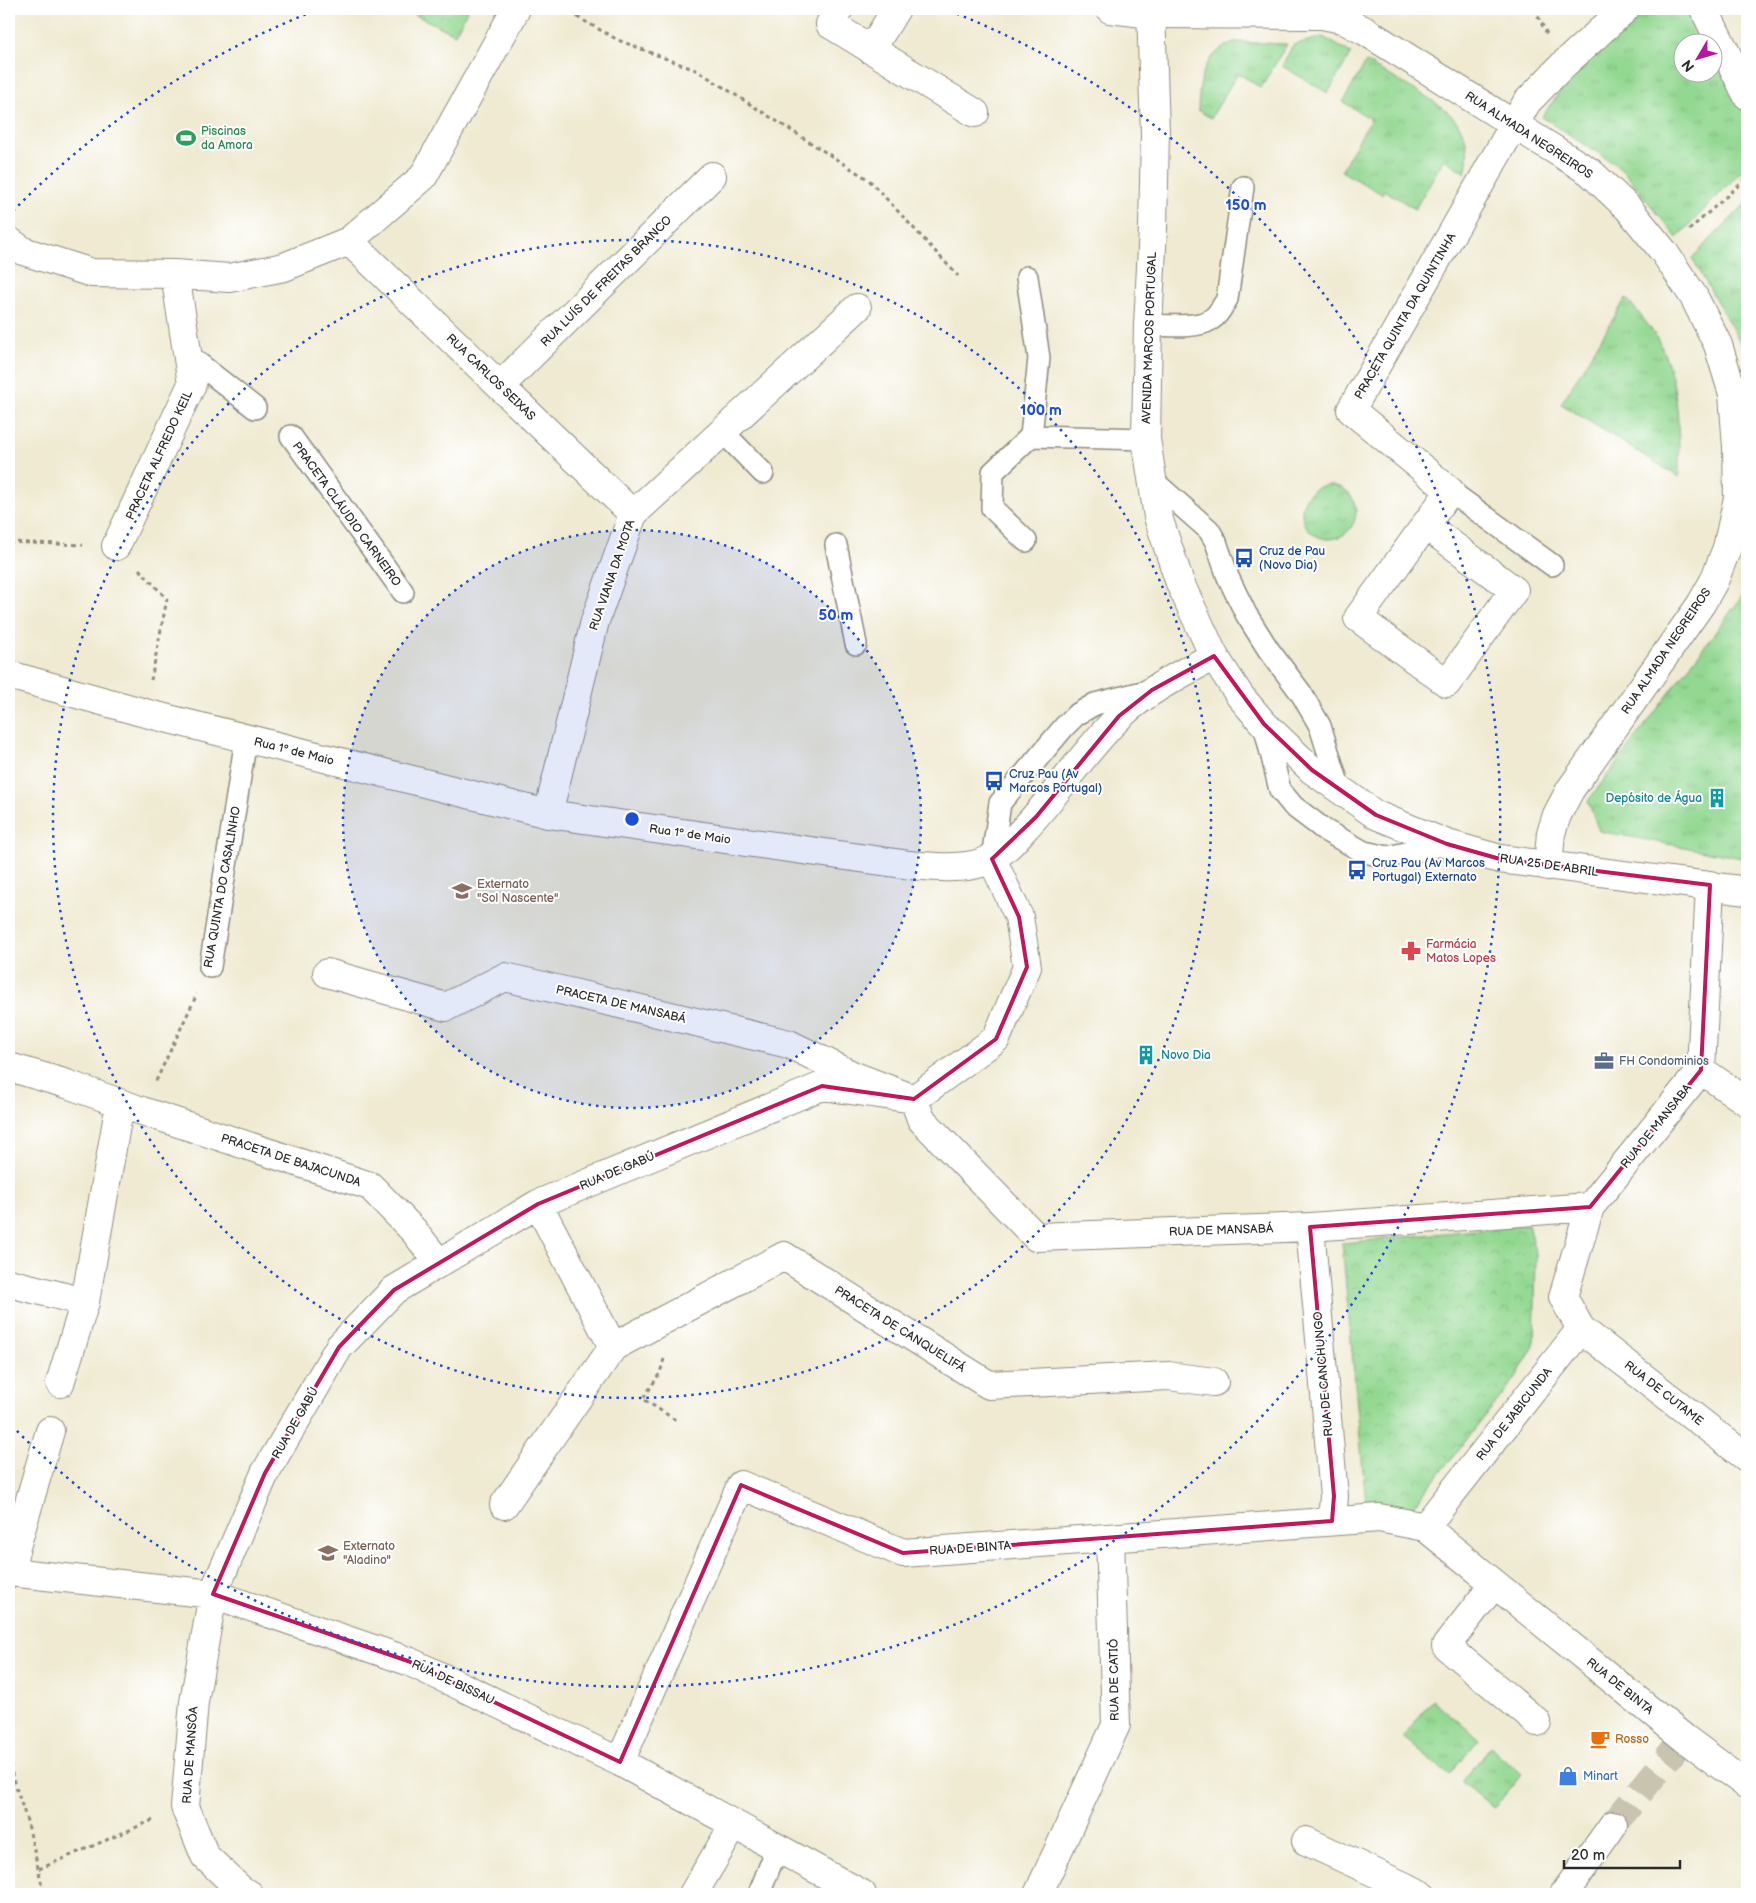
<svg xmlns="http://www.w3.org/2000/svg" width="1756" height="1903" font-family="'Balsamiq Sans',sans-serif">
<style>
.grass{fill:url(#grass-tufts);stroke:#5f825e}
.park{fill:url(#park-crowns);stroke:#5f825e}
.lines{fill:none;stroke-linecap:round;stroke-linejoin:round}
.minor-tunnel{stroke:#c8c4b0;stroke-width:28;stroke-dasharray:28 14;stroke-linecap:butt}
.service-casing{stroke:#8d8a7e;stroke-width:24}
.minor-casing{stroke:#8d8a7e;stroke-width:30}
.tertiary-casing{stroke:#8d8a7e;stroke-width:30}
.secondary-casing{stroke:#8d8a7e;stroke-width:30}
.path{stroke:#8d8a7e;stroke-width:3;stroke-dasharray:4 4;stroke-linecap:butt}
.service{stroke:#fff;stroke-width:21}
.minor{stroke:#fff;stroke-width:28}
.tertiary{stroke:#fff;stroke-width:28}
.secondary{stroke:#fff;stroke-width:28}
.marked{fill:none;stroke:#c2185b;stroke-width:4;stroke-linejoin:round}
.ring{fill:none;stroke:#1d4ed8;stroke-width:2.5;stroke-dasharray:2.5 5}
.labels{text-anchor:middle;stroke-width:4;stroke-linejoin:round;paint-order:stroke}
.leisure-label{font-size:12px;fill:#27864d;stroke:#fff;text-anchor:start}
.street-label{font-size:12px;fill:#2b2b2b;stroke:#fff}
.transit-label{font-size:12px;fill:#164399;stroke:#fff;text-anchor:start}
.culture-label{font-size:12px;fill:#0d838f;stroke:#fff;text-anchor:end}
.education-label{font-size:12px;fill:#785e54;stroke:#fff;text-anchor:start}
.health-label{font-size:12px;fill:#be3a42;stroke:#fff;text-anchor:start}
.service-label{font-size:12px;fill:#4e5e75;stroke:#fff;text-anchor:start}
.food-label{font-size:12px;fill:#c56008;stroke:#fff;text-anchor:start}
.shop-label{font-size:12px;fill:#366cbe;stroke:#fff;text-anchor:start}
.centre{fill:#1d4ed8;stroke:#fff;stroke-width:2.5}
.ring-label{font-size:15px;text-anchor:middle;font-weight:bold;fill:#1d4ed8;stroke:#fff;stroke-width:4;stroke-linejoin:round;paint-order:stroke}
</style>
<defs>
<pattern id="grass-tufts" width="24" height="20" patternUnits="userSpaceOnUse" patternTransform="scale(1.25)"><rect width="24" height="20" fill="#93d891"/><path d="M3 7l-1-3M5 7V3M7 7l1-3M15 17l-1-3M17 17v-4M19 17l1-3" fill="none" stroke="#7fba7d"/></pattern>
<pattern id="park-crowns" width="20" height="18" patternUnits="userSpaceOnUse" patternTransform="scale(1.25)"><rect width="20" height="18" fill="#93d891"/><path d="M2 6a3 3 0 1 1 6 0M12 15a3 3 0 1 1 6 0" fill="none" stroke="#7fba7d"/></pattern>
</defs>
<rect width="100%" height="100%" fill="#fff"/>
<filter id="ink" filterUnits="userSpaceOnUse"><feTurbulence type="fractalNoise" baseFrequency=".02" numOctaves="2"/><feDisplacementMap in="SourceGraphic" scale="10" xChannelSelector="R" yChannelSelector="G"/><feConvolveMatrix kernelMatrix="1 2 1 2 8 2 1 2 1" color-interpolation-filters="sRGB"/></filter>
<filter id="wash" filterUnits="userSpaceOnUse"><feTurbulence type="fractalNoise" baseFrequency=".0096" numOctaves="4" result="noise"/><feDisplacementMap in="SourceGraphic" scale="20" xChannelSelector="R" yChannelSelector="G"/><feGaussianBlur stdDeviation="1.12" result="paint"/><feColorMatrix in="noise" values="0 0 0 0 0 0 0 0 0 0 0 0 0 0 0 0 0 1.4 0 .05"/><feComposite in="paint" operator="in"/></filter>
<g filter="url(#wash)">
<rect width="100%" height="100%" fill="#efead1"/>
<path class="grass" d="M1643,9H1691L1708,42H1684V72H1714V53L1747,118V165L1677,238L1621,168L1542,117L1563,87Z
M1323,37L1351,53L1328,93L1282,66L1293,45Z
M1234,42L1287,44L1261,88L1238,73L1211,118L1198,110C1200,78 1201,57 1234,42Z
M1366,62C1382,71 1397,80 1413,89C1448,109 1476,127 1465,173L1444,159L1415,209L1384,190L1382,194L1341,171L1371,119L1343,102Z
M1747,202V354L1692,258Z
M1626,298C1638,312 1651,327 1660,344C1680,384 1679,433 1679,477L1561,404Z
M1302 512a27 27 0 1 1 54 0a27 27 0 1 1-54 0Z
M1747,590V859L1599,831L1588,801Z
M1433,1700L1479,1739L1449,1775L1403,1736Z
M1490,1747L1522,1774L1494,1808L1462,1782Z"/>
<path class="park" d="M403,9H468L455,34Z
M1528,1225L1536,1255L1534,1346L1515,1379L1408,1513L1366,1503L1342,1243Z"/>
</g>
<g filter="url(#ink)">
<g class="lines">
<path class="minor-tunnel" d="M1613,1825L1684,1738"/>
<defs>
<path id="service" d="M1027,277L1039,358L1031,436
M1148,325C1165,325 1196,329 1210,320C1218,316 1222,307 1227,299L1243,187
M188,355L255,408
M722,431L763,473
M291,436L403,592
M1151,479L1209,530L1216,542L1228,577L1246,614L1268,649L1301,693L1320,726L1340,790
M1450,491L1552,565
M1026,541L992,508L993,472L1031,436L1146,439
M836,545L856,644
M1264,724L1280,790L1293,806L1326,831L1364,852L1388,857L1447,844
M992,859L1000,803L1064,727L1076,715L1095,704L1147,691
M210,967L246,739
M759,1894L777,1848"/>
<path id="minor" d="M839,9L830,24L975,113
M1110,9L1152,14L1322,15L1342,19L1365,31L1590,172L1628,208L1664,252L1694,297L1718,345L1733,394L1737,447L1738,498L1727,548L1714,581L1701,604L1570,790L1557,815L1551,833L1548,866
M1704,9L1747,95
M871,50L896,9
M9,241L23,251L92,273L175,274L229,278L284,267L349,241L423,177L516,9
M349,241L633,514
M500,386L712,176
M1425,525L1514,590L1447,683L1358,618L1450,491L1351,410L1527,102L1563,65L1625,9
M116,546L192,384L175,274
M548,814L595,621L633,514L857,308
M327,973L446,1007L505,977L789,1044L852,1075L914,1099L921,1119L1036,1237L1310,1227L1590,1207
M9,1067L67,1084L142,1111L370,1186L414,1231L439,1263
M1701,1070L1747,1102
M538,1204L613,1347
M1310,1227L1334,1496L1332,1521
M9,1283L85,1302
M1581,1329L1747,1458
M60,1383L85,1302L120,1103
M504,1505L613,1347L784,1256L989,1385L1168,1376L1214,1382
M1425,1527L1581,1329L1563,1297L1590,1207L1701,1070L1710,885
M9,1571L50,1431
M9,1572L213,1594L408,1661L620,1762L862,1894
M1494,1584L1446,1646L1537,1722
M620,1762L741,1485L903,1553L1379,1518L1425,1527L1684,1738L1747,1785
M1306,1841L1421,1894
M249,1894L242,1891L205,1856L185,1807L194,1702L213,1594L265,1473L339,1347L394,1290L538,1204L822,1086L914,1099L996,1039L1027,967L1019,917L992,859
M693,1894L734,1825
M1038,1894L1116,1725L1110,1538
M1564,1894L1613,1825"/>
<path id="tertiary" d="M9,675L145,713L548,814L910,865C934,867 971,871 992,858C1004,852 1014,840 1023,830C1057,795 1083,752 1119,717C1146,691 1181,674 1214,656"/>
<path id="secondary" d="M1151,9L1155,133L1153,228L1148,325L1146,439L1158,517L1180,583L1214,656L1240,696L1264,724L1312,770L1376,815L1447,844L1500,859L1747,891"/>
</defs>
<use href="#service" class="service-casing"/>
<use href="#minor" class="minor-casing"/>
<use href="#tertiary" class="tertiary-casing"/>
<use href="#secondary" class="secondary-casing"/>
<path class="path" d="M563,9L618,40L698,71L869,180L958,276
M1534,9L1547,34
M1689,230L1747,178
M9,542L83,545
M139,569L167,599L151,680
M156,1081L197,994
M664,1359L660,1373L643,1399L677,1421
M9,1716L11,1771L28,1824L44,1894
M39,1869L153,1820"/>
<use href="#service" class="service"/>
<use href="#minor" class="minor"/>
<use href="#tertiary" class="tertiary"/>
<use href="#secondary" class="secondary"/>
</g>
</g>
<path class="marked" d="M1214,656L1264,724L1312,770L1376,815L1447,844L1500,859L1710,885L1701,1070L1590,1207L1310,1227L1334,1496L1332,1521L903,1553L741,1485L620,1762L408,1661L213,1594L265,1473L339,1347L394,1290L538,1204L822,1086L914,1099L996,1039L1027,967L1019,917L992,859L1036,817L1119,716L1152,690Z"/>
<circle cx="632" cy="819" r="289" fill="#1d4ed8" fill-opacity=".12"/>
<g class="ring">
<circle cx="632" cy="819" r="289"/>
<circle cx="632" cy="819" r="579"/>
<path d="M13 211A868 868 0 0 1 314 11M950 11A868 868 0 1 1 13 1427"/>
</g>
<defs>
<symbol id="stadium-bare" viewBox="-9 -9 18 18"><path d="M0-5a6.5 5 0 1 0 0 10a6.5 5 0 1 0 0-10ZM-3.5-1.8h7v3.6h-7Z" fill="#2e9e5b" stroke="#fff" stroke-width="2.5" paint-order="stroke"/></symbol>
<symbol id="bus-bare" viewBox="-9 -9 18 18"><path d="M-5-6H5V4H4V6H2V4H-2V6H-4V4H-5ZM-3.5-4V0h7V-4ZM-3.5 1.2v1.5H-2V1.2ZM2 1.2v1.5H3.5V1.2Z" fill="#1a4fb4" stroke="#fff" stroke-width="2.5" paint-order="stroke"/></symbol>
<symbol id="building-bare" viewBox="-9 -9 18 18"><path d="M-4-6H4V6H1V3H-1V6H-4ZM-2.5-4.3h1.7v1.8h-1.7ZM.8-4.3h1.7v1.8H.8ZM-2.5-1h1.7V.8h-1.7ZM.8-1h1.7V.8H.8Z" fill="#0f9aa8" stroke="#fff" stroke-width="2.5" paint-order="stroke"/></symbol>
<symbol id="school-bare" viewBox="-9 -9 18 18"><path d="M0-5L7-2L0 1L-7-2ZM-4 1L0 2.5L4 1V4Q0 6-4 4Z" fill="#8d6e63" stroke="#fff" stroke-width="2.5" paint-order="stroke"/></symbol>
<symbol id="pharmacy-bare" viewBox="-9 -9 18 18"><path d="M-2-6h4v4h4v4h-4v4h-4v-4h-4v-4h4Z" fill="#e0444e" stroke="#fff" stroke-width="2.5" paint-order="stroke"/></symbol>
<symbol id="office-bare" viewBox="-9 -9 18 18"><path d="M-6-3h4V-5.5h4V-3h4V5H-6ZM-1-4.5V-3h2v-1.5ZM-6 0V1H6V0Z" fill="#5c6f8a" stroke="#fff" stroke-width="2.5" paint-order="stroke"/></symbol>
<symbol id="cafe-bare" viewBox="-9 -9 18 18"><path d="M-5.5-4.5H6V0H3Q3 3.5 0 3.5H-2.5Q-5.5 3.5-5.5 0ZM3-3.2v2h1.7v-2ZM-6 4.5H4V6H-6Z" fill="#e8710a" stroke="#fff" stroke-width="2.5" paint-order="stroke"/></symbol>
<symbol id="shop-bare" viewBox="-9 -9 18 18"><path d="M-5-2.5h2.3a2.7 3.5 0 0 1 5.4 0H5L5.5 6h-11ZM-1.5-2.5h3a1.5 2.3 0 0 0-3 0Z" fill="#3f7fe0" stroke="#fff" stroke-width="2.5" paint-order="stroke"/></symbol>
</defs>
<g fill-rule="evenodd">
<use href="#stadium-bare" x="172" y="124" width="28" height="28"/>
<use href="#bus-bare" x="1230" y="544" width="28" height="28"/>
<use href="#bus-bare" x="980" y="767" width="28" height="28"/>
<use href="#building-bare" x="1703" y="784" width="28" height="28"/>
<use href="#bus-bare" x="1343" y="856" width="28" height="28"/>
<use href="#school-bare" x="448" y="877" width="28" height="28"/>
<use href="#pharmacy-bare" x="1397" y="937" width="28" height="28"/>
<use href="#building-bare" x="1132" y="1041" width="28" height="28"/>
<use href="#office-bare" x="1590" y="1047" width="28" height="28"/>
<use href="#school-bare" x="314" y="1539" width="28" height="28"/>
<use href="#cafe-bare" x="1586" y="1725" width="28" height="28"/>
<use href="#shop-bare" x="1554" y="1762" width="28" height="28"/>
</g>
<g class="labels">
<g class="leisure-label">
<text x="201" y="135">Piscinas<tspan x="201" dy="14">da Amora</tspan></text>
</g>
<g class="street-label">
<text transform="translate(1529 135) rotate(33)" y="4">RUA ALMADA NEGREIROS</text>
<text transform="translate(606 281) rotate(-45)" y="4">RUA LUÍS DE FREITAS BRANCO</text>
<text transform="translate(1405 316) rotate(-60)" y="4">PRACETA QUINTA DA QUINTINHA</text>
<text transform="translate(1149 338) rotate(-88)" y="4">AVENIDA MARCOS PORTUGAL</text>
<text transform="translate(491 377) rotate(44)" y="4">RUA CARLOS SEIXAS</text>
<text transform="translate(159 455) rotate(-65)" y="4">PRACETA ALFREDO KEIL</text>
<text transform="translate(347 514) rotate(54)" y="4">PRACETA CLÁUDIO CARNEIRO</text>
<text transform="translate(612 575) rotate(-71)" y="4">RUA VIANA DA MOTA</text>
<text transform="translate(1666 651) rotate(-56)" y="4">RUA ALMADA NEGREIROS</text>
<text transform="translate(294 751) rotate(14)" y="4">Rua 1º de Maio</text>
<text transform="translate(690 834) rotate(8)" y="4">Rua 1º de Maio</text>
<text transform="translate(1549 865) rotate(8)" y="4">RUA 25 DE ABRIL</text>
<text transform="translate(222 887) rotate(-80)" y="4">RUA QUINTA DO CASALINHO</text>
<text transform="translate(621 1004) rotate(13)" y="4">PRACETA DE MANSABÁ</text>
<text transform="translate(1656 1126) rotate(-51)" y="4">RUA DE MANSABA</text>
<text transform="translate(291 1160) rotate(18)" y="4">PRACETA DE BAJACUNDA</text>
<text transform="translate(617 1171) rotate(-23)" y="4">RUA DE GABÚ</text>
<text transform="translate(1221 1230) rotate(-2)" y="4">RUA DE MANSABÁ</text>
<text transform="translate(900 1329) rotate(32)" y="4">PRACETA DE CANQUELIFÁ</text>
<text transform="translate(1323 1374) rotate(-95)" y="4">RUA DE CANCHUNGO</text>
<text transform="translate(1664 1393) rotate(38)" y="4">RUA DE CUTAME</text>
<text transform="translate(1514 1414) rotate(-52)" y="4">RUA DE JABICUNDA</text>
<text transform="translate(295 1423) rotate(-60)" y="4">RUA DE GABÚ</text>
<text transform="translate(970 1548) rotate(-4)" y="4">RUA DE BINTA</text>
<text transform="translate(1114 1680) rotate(-91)" y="4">RUA DE CATIÓ</text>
<text transform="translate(453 1682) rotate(25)" y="4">RUA DE BISSAU</text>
<text transform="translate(1620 1686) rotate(39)" y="4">RUA DE BINTA</text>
<text transform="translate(190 1755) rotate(-86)" y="4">RUA DE MANSÔA</text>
</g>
<g class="transit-label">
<text x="1259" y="555">Cruz de Pau<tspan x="1259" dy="14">(Novo Dia)</tspan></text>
<text x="1009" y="778">Cruz Pau (Av<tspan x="1009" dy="14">Marcos Portugal)</tspan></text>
<text x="1372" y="867">Cruz Pau (Av Marcos<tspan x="1372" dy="14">Portugal) Externato</tspan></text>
</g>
<g class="culture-label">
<text x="1702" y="802">Depósito de Água</text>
<text x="1161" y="1059" text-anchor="start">Novo Dia</text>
</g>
<g class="education-label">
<text x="477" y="888">Externato<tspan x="477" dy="14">"Sol Nascente"</tspan></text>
<text x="343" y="1550">Externato<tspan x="343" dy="14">"Aladino"</tspan></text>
</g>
<g class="health-label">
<text x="1426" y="948">Farmácia<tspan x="1426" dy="14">Matos Lopes</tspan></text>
</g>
<g class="service-label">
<text x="1619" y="1065">FH Condominios</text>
</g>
<g class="food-label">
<text x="1615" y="1743">Rosso</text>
</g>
<g class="shop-label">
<text x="1583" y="1780">Minart</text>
</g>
</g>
<circle cx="632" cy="819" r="8" class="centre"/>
<g class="ring-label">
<text x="1246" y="210">150 m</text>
<text x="1041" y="415">100 m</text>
<text x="836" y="620">50 m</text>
</g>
<rect width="1756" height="1903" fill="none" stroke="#fff" stroke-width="30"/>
<g transform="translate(1698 58) rotate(232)"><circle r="24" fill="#ffffff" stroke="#aaaaaa"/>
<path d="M0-4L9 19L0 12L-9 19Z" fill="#b5179e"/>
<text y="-8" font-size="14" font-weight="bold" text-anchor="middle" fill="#2b2b2b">N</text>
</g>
<path d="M1564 1860v8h116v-8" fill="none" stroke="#2b2b2b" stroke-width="2.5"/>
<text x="1571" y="1860" font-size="15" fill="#2b2b2b" stroke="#ffffff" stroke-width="4" paint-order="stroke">20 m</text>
</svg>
